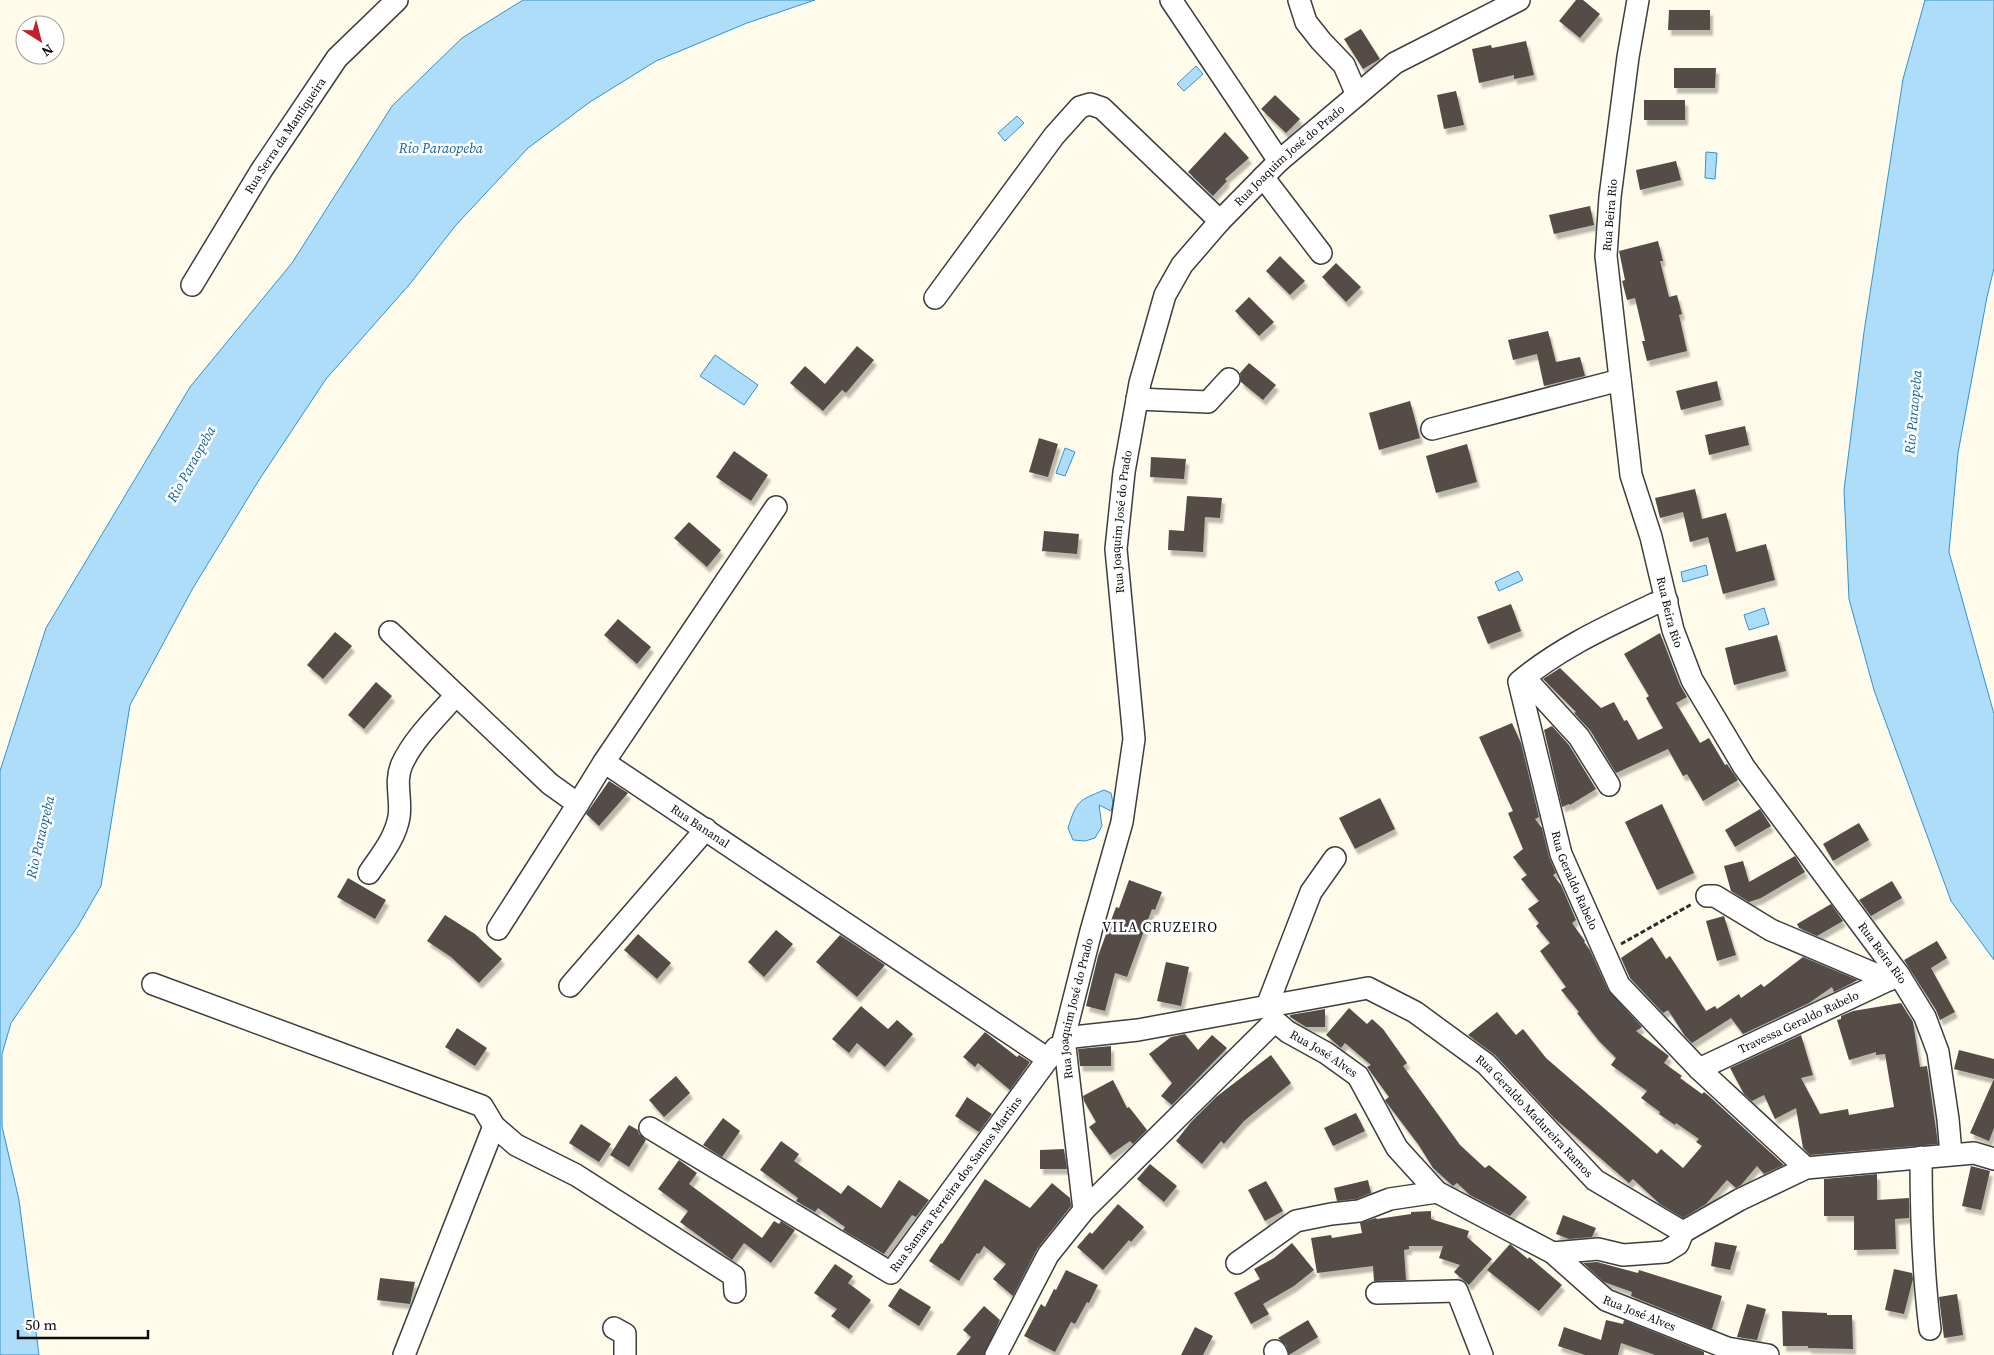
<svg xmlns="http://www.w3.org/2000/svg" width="1994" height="1355" font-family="'Source Serif 4',serif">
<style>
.water{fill:#adddf8;stroke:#3193d1}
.building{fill:#544c47;filter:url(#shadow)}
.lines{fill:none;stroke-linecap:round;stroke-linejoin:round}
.minor-casing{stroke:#3e3e3e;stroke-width:24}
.path{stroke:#2d2d2d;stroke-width:3;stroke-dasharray:5 2.5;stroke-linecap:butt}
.minor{stroke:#fff;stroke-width:21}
.labels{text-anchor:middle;stroke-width:5;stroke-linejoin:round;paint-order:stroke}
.street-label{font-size:12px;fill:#0b0b0b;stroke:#fff}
.water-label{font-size:14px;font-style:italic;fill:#1263a0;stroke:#fff}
.neighbourhood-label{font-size:14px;letter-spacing:1px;fill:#0b0b0b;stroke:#fff}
</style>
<defs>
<filter id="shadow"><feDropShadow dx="3" dy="5.5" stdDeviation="1" flood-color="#0004"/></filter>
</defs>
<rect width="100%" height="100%" fill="#fffbea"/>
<path class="water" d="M523,0H815L747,23L656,61L590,102L528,148L456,225L409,285L326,379L259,480L193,588L130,705L101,886L78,926L11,1023L2,1054V1126L19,1200L39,1355H0V771L46,628L190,387L292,263L392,106L462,38Z
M1925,0H1994V268L1987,297L1958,453L1949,552L1994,714V960L1951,901L1874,690L1849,599L1844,490L1864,332L1903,79Z
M1196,66L1203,74L1184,91L1177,84Z
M1017,116L1024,123L1005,141L998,133Z
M1706,152L1717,153L1715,179L1705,178Z
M715,355L758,385L744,405L700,376Z
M1065,448L1075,452L1065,476L1056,473Z
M1706,565L1708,575L1683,582L1681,572Z
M1518,571L1523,580L1499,591L1495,582Z
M1764,608L1769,624L1749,630L1744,615Z
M1104,790L1111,793L1113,803L1111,811L1099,805L1102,826L1095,838L1085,841L1073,840L1068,828C1077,800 1078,801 1104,790Z"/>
<path class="building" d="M1576,0H1583L1600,14L1580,38L1559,21Z
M1669,10H1710V30H1668Z
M1361,29L1380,59L1363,69L1344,39Z
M1526,41L1534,75L1514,79V75L1479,83L1472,49L1491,45L1492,48Z
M1674,68H1716L1715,88H1674Z
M1456,91L1464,125L1444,129L1437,95Z
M1275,95L1300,119L1286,133L1261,109Z
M1644,100H1685V120H1644Z
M1225,132L1249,158L1225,179L1227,181L1213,196L1188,172Z
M1676,161L1681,180L1640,190L1636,170Z
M1590,206L1594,225L1554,234L1549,215Z
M1658,241L1663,261H1660L1669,297L1677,295L1682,314L1679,315L1687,351L1647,361L1642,341H1645L1635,298L1627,300L1622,281L1625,280L1619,251Z
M1280,256L1305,281L1290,295L1266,271Z
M1336,263L1361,287L1346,302L1322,277Z
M1249,297L1274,322L1259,336L1235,311Z
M1548,331L1556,362L1580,357L1585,376L1544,386L1537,354L1513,360L1508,340Z
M857,346L874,360L846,393L842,390L823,411L790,383L805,366L825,384Z
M1249,363L1276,385L1263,400L1241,382L1240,373Z
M1717,381L1721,400L1681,410L1676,391Z
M1410,401L1420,438L1379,450L1369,413Z
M1745,426L1749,445L1709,455L1705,435Z
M1039,438L1058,444L1048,477L1029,472Z
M1467,444L1477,482L1436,493L1426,456Z
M734,451L768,475L751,501L716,477Z
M1151,457L1186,459L1184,479L1150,477Z
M1695,489L1702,519L1726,513L1736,552L1766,544L1775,580L1723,594L1708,537L1690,542L1683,512L1660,518L1655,498Z
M1187,496L1222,498L1220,518L1205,517L1203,552L1168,550L1169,530L1184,531Z
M689,522L721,550L707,567L674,538Z
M1044,531L1079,534L1077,554L1042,551Z
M1511,604L1521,631L1488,644L1477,617Z
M618,619L651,647L637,664L604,635Z
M335,632L352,646L323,679L307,665Z
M1660,633L1680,685L1687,697L1676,703L1700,743L1709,738L1725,765L1727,764L1738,780L1703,801L1687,774L1683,776L1668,749L1616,773L1590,730L1574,713L1576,712L1543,679L1560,668L1601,708L1614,702L1624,721L1627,720L1638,740L1663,728L1646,698L1649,696L1624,654Z
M1777,635L1786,671L1734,685L1725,648Z
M376,682L392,696L364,729L348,715Z
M1512,723L1521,743L1539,817L1535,819L1542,828L1549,857L1556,873L1553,875L1561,885L1576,920L1572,923L1585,941L1584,942L1590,950L1608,990L1642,1027L1636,1031L1669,1056L1664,1063L1682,1076L1680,1078L1702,1094L1704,1092L1709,1096L1784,1165L1764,1174L1757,1166L1741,1185L1736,1188L1727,1180L1706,1204L1683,1218L1660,1204L1633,1179L1629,1183L1554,1118L1495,1055L1468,1035L1497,1012L1516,1035L1523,1029L1546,1058L1657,1154L1661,1149L1683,1168L1702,1146L1696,1142L1699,1139L1676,1123L1675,1125L1659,1114L1660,1112L1641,1098L1647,1091L1611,1065L1616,1058L1599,1041L1577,1013L1579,1012L1561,990L1566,987L1540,951L1550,943L1536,926L1539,923L1528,909L1539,901L1521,879L1527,875L1513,857L1523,849L1508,813L1513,811L1479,737Z
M1552,726L1569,745L1596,789L1570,805L1569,804L1562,807L1544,730Z
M609,781L628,793L599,826L586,814Z
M1380,798L1395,829L1355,849L1339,818Z
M1662,804L1694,873L1657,890L1625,822Z
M1760,809L1771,826L1735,847L1725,830Z
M1859,823L1869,840L1833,861L1823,844Z
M1795,856L1805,872L1761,898L1749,902L1731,891L1724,866L1743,861L1749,882Z
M348,878L386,900L375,919L337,897Z
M1129,880L1162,892L1155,910L1152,909L1127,977L1115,973L1105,1011L1086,1006L1098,956L1116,907L1119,908Z
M1892,881L1902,898L1871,916L1859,900Z
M1831,904L1843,921L1817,936L1799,928L1797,924Z
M445,915L475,934L502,959L479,983L451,957L427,941Z
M1724,916L1736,955L1717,961L1706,921Z
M776,930L793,944L764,977L748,962Z
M638,934L671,963L657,979L624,950Z
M840,935L885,965L857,997L816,962Z
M1652,937L1666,959L1670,956L1706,1011L1715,1006L1717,1009L1739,994L1741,998L1761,984L1764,987L1803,957L1858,980L1834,992L1832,987L1809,1003L1743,1034L1731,1018L1692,1043L1685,1036L1668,1010L1663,1013L1630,978L1621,958Z
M1937,941L1947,958L1931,968L1955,1012L1940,1020L1936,1010L1904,960Z
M1166,962L1189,967L1181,1006L1157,1001Z
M1901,1003L1913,1022L1920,1067L1927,1066L1938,1144L1810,1155L1803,1148L1796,1108L1775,1119L1764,1095L1752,1101L1744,1094L1730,1068L1801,1035L1813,1075L1801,1078L1820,1114L1848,1109L1849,1115L1894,1107L1885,1054L1876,1055V1052L1849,1060L1837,1020L1841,1019V1016L1853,1011Z
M861,1006L888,1029L897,1020L913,1034L885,1067L857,1043L849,1053L832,1039Z
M1349,1008L1367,1024L1372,1019L1383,1029L1407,1063L1403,1066L1460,1145L1485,1168L1489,1165L1527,1197L1510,1216L1470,1195L1457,1183L1453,1186L1433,1168L1418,1144L1386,1102L1385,1100L1389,1097L1367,1067L1371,1065L1345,1043L1341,1048L1326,1035Z
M1325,1009V1027H1306L1290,1017V1015Z
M457,1028L487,1048L475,1066L445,1047Z
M985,1032L1017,1057L1019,1055L1030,1062L1010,1090L978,1063L975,1067L963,1057Z
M1185,1034L1198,1050L1212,1035L1227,1048L1172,1105L1161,1096L1172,1083L1149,1054L1171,1037Z
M1111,1046V1066H1080L1078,1049Z
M1959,1050L1994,1059V1128L1989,1141L1970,1133L1994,1079L1954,1069Z
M1271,1055L1291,1083L1244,1121L1224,1144L1221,1141L1202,1164L1176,1141L1191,1122L1216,1097Z
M676,1076L690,1093L664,1117L649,1100Z
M1113,1080L1127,1108L1129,1107L1147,1130L1133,1144L1130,1141L1110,1155L1089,1127L1096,1122L1084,1101L1083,1096Z
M967,1097L992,1114L979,1132L955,1116Z
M1356,1113L1365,1131L1333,1146L1324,1128Z
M723,1118L740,1131L722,1157L703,1145Z
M581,1124L611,1144L599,1162L569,1143Z
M629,1125L638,1130L639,1134L646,1140L629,1167L610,1155Z
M781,1141L799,1154L794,1161L841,1194L848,1185L881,1208L899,1180L929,1200L916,1217L912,1215L884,1254L843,1230L845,1227L818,1208L815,1212L796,1201L798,1198L760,1170Z
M1064,1149L1067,1169H1040V1150Z
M679,1160L697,1173L689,1184L762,1238L774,1221L779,1224L781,1221L795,1230L771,1263L744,1243L732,1260L680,1222L688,1211L658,1189Z
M1150,1164L1177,1186L1164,1202L1137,1179Z
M1971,1166L1990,1171L1981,1210L1962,1206Z
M1877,1174V1200L1909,1198V1218L1895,1219L1896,1249L1854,1250V1216H1824V1179Z
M985,1179L1030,1208L1052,1183L1070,1198L1071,1206L1037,1249L1013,1296L993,1279L1006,1264L984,1246L979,1254L977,1253L959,1281L929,1261L941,1243L942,1244Z
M1368,1180L1371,1193L1356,1199L1337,1201L1334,1188Z
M1266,1181L1283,1211L1265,1221L1248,1190Z
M1118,1204L1144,1227L1131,1242L1129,1240L1103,1270L1077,1247L1090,1232L1092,1234Z
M1431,1211V1219L1469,1231L1467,1237L1492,1259L1469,1285L1454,1272L1460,1265L1439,1258L1443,1246H1409V1249L1404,1250L1406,1280L1374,1281L1373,1266L1317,1273L1311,1238L1331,1235L1332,1238L1362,1233L1360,1223L1376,1218L1377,1219L1411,1214V1212Z
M1563,1215L1596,1228L1592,1237L1569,1239L1556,1234Z
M1715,1242L1737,1246L1730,1270L1711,1266Z
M1292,1243L1314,1270L1294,1286L1263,1304L1269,1314L1251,1324L1234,1293L1260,1279L1254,1269L1274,1258Z
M1510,1244L1528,1259L1529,1257L1562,1285L1539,1311L1487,1270Z
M1597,1262L1638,1273L1639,1270L1722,1296L1712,1329L1631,1296L1632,1292L1604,1282L1583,1263Z
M835,1264L853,1276L848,1283L871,1300L849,1329L831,1316L837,1309L814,1293Z
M1894,1269L1912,1273L1913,1279L1904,1314L1885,1310Z
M1066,1270L1098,1285L1089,1303L1087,1302L1075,1324L1071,1322L1055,1352L1024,1336L1041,1304L1045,1307L1054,1289L1056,1290Z
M380,1278L415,1282L410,1304L377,1300Z
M900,1288L931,1307L919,1326L888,1306Z
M1957,1294L1963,1335L1944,1338L1939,1297Z
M1747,1304L1766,1309L1757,1340L1737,1337Z
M984,1306L1000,1320L984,1355H956L971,1337L963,1330Z
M1782,1311L1827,1313V1315H1852L1853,1349L1808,1348V1346H1783Z
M1308,1320L1318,1337L1289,1355L1286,1345L1278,1338Z
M1606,1320L1623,1324L1624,1320L1704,1352V1355H1655L1621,1343L1618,1355H1585L1558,1346L1564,1327L1601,1340Z
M1195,1327L1213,1336L1203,1355H1181Z"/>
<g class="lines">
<defs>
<g id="minor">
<path d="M1171,0L1279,161"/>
<path d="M1299,0L1306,22L1321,41L1344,65L1357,95"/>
<path id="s1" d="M1638,0L1628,57L1610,197L1606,256L1631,475L1651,537L1673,630L1692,680L1744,767L1899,975L1925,1017L1938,1052L1948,1119L1951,1154"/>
<path d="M1263,177L1321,253"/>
<path id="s2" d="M192,285L261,171L337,58L397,0"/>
<path d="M935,298L1054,136L1080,107L1090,104L1102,108L1220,221"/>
<path d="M1137,399L1208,402L1229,379"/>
<path d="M1432,429L1620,380"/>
<path id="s3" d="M1667,601L1654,604C1608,626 1559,648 1519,682L1561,854L1619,985L1699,1069L1806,1168"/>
<path id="s4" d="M390,632L550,784L578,804L604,762L1048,1059"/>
<path d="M1525,678L1579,737L1609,785"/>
<path d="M604,762L776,507"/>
<path d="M369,873C381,855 395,839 399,817C402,799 394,782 402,764C414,738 438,716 456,695"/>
<path d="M1707,896H1715L1771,930L1889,980"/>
<path d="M498,929L578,804"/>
<path d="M153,984L482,1106L494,1126L516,1145L576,1175L734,1276L735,1292"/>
<path d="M570,986L706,829"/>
<path d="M1267,1006L1311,892L1335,858"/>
<path id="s5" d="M1064,1038L1138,1030L1368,988L1415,1012L1486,1064L1595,1180L1683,1232L1739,1200L1806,1168L1974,1153L1994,1159"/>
<path id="s6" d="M1699,1069L1899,975"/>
<path id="s7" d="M650,1128L891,1273L1056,1048"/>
<path d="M1921,1157C1921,1214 1923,1272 1930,1329"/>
<path id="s8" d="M1084,1210L1064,1038L1091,931L1122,822L1134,739L1116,549L1124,472L1140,383L1165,295L1182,265L1220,221L1279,161L1395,63L1519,0"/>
<path d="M1553,1253L1598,1249L1623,1255L1665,1252L1678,1244L1683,1232"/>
<path d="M1237,1263L1296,1221L1331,1214L1359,1211L1390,1199L1437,1192"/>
<path d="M1377,1293L1457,1291L1482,1355"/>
<path d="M614,1328L625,1334V1355"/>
<path d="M1275,1351L1277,1355"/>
<path d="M404,1355L494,1126"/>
<path id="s9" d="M996,1355L1048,1255L1084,1210L1275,1021L1288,1032L1326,1053L1358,1076L1397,1148L1437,1192L1553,1253L1606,1300L1727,1348L1768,1355"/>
</g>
</defs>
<use href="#minor" class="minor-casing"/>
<path class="path" d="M1621,944L1692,904"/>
<use href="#minor" class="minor"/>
</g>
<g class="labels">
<g class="street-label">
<text dy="4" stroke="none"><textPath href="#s2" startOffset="176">Rua Serra da Mantiqueira</textPath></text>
<text dy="4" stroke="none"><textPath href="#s8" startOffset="1119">Rua Joaquim José do Prado</textPath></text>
<text transform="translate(1610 215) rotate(-85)" y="4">Rua Beira Rio</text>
<text dy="4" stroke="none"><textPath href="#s8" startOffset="699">Rua Joaquim José do Prado</textPath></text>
<text dy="4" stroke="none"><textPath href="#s1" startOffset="621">Rua Beira Rio</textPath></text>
<text dy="4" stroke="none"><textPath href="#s4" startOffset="420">Rua Bananal</textPath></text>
<text dy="4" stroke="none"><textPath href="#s3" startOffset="376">Rua Geraldo Rabelo</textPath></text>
<text dy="4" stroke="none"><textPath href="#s1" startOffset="1026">Rua Beira Rio</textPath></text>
<text dy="4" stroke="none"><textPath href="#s8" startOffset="204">Rua Joaquim José do Prado</textPath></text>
<text dy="4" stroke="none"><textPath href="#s6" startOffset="110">Travessa Geraldo Rabelo</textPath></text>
<text dy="4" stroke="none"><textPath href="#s9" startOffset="498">Rua José Alves</textPath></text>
<text dy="4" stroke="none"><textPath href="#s5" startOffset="520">Rua Geraldo Madureira Ramos</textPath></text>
<text dy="4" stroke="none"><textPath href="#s7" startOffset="391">Rua Samara Ferreira dos Santos Martins</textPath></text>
<text dy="4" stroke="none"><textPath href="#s9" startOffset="918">Rua José Alves</textPath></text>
</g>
<g class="water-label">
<text x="441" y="153">Rio Paraopeba</text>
<text transform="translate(1913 412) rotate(-85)" y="5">Rio Paraopeba</text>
<text transform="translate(191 464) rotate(-61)" y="5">Rio Paraopeba</text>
<text transform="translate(40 837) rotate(-77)" y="5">Rio Paraopeba</text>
</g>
<g class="neighbourhood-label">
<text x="1160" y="932">VILA CRUZEIRO</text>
</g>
</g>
<g transform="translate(40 40) rotate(144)"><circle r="24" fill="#ffffff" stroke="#9d9d9d"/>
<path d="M0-4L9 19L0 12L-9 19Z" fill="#bf2029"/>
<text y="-8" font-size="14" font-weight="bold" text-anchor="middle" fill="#0b0b0b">N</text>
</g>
<path d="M18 1330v8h130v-8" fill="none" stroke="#0b0b0b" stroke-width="2.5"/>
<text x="25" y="1330" font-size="15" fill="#0b0b0b" stroke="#ffffff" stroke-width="4" paint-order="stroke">50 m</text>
</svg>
